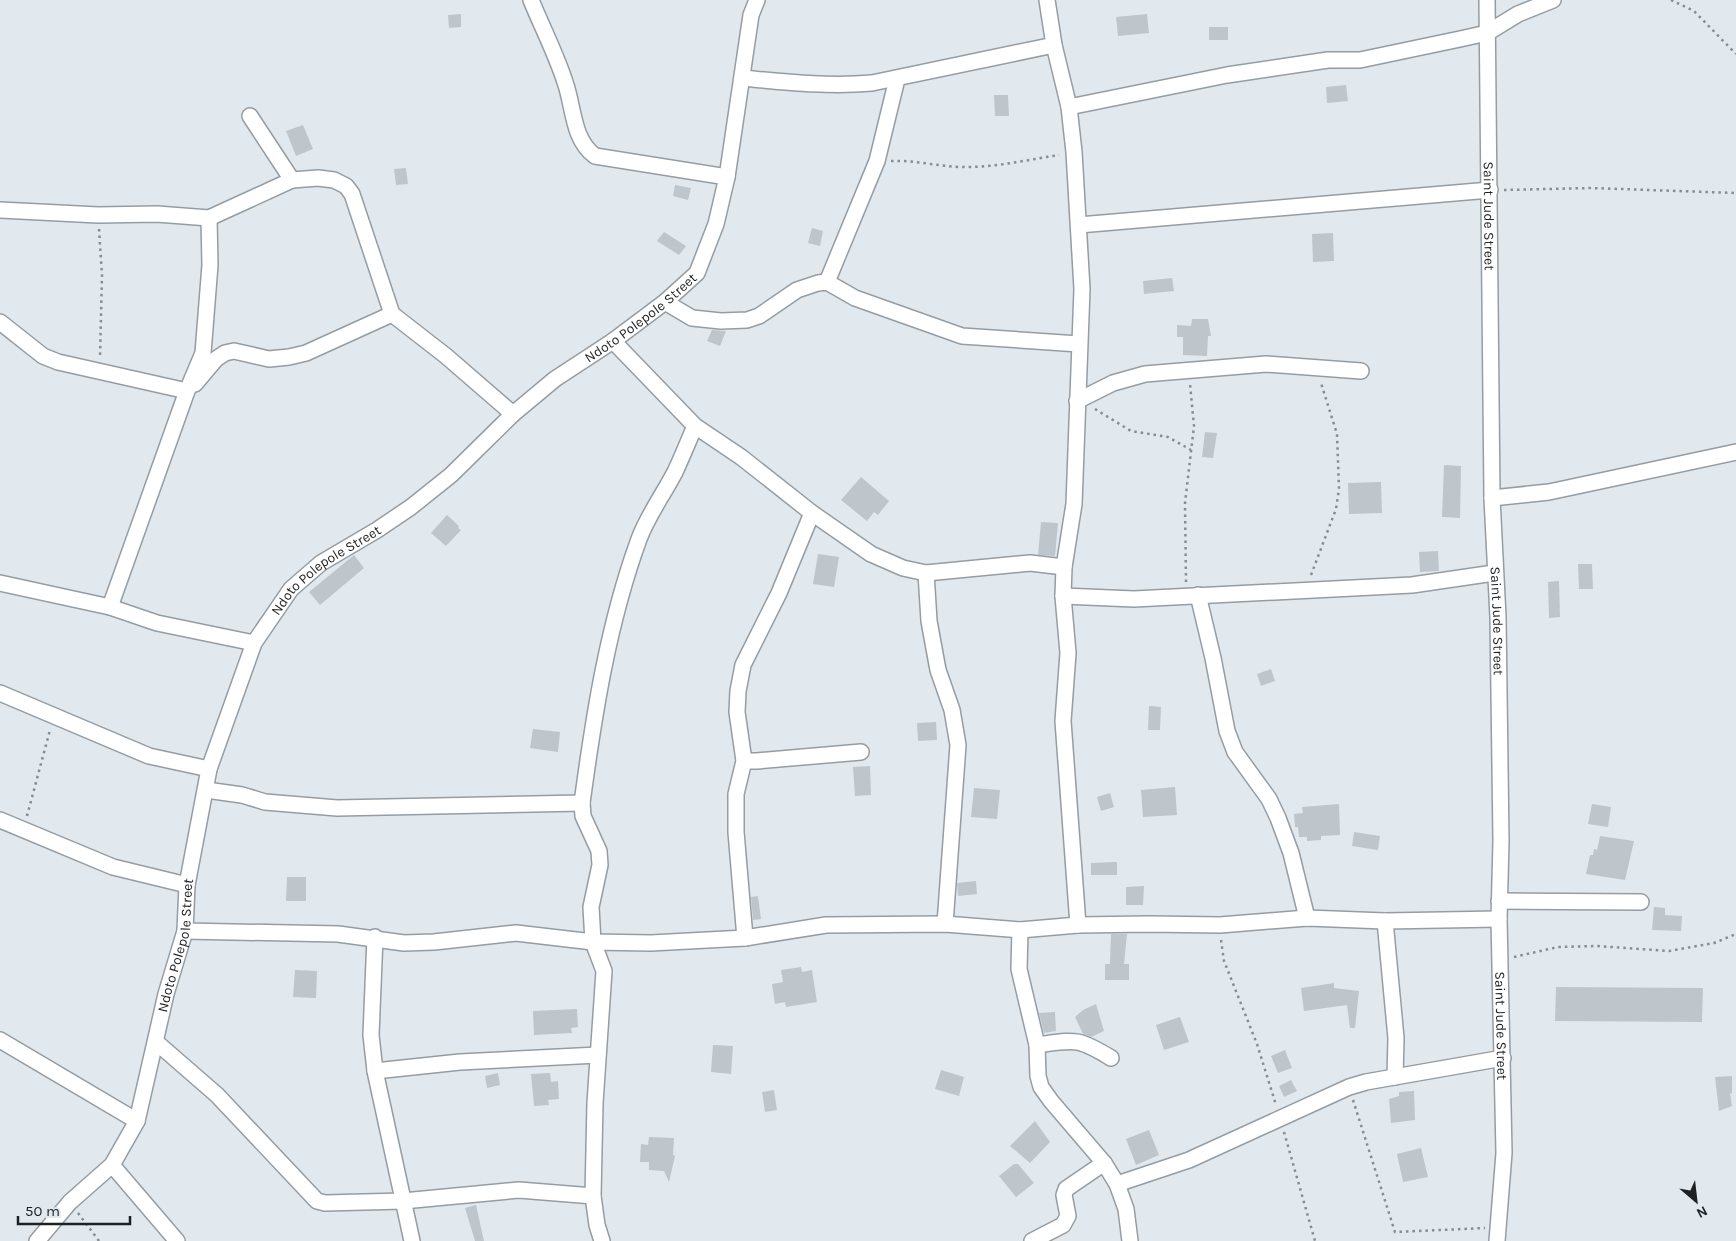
<svg xmlns="http://www.w3.org/2000/svg" width="1736" height="1241" font-family="Karla,sans-serif">
<style>
.building{fill:#bec6cc}
.lines{fill:none;stroke-linecap:round;stroke-linejoin:round}
.minor-casing{stroke:#959da2;stroke-width:18}
.path{stroke:#868c90;stroke-width:2.5;stroke-dasharray:2.5 4;stroke-linecap:butt}
.minor{stroke:#fff;stroke-width:15}
.labels{text-anchor:middle;stroke-width:5;stroke-linejoin:round;paint-order:stroke}
.street-label{font-size:14px;fill:#1e2123;stroke:#e1e9ef}
</style>
<rect width="100%" height="100%" fill="#e1e9ef"/>
<path class="building" d="M461,14V27L449,28L448,15Z
M1147,14L1149,33L1118,36L1116,17Z
M1209,27H1228V40H1209Z
M1346,85L1348,101L1327,103L1326,87Z
M994,95H1008L1009,116H995Z
M303,125L313,149L296,156L286,131Z
M406,168L408,184L396,185L394,169Z
M675,185L691,188L688,200L673,196Z
M812,228L823,231L820,246L808,243Z
M664,232L686,246L679,255L657,241Z
M1333,233L1334,261L1313,262L1312,234Z
M1172,278L1174,291L1144,294L1143,281Z
M1192,319H1208L1211,336H1208L1207,356L1183,355V337H1177V325L1191,326Z
M712,330L726,331L720,346L707,341Z
M1205,432L1217,433L1213,458L1202,457Z
M1444,465L1461,466L1460,518L1442,517Z
M861,477L889,501L878,515L874,512L867,521L841,500Z
M1381,482L1382,513L1349,514L1348,483Z
M447,515L459,526L458,528L461,530L446,546L431,533Z
M1041,522L1058,523L1055,556L1038,555Z
M1438,551L1439,571L1420,572L1419,552Z
M818,554L839,557L834,587L813,584Z
M354,555L364,568L320,605L309,592Z
M1578,564H1592L1593,589H1579Z
M1559,581L1560,617L1549,618L1548,582Z
M1271,669L1275,681L1261,686L1257,674Z
M1149,706L1161,707L1160,730H1148Z
M936,722L937,740L918,741L917,723Z
M533,729L560,732L558,752L530,748Z
M870,766L871,795L855,796L853,767Z
M1175,787L1177,815L1143,817L1141,790Z
M974,788L1000,790L997,819L971,817Z
M1110,793L1114,807L1101,811L1097,797Z
M1339,804L1340,835L1321,836V840L1307,841V837H1299L1298,827H1295L1294,814L1303,813L1302,807Z
M1592,804L1611,807L1608,827L1588,824Z
M1354,832L1380,836L1378,850L1352,846Z
M1600,836L1634,841L1625,880L1586,874L1590,855H1593L1594,849L1597,850Z
M1117,862V875H1091V863Z
M287,877H306V901H286Z
M976,881L977,894L958,896L957,883Z
M1144,886L1143,905H1126V887Z
M758,896L761,919L753,920L751,897Z
M1654,907L1665,908V915L1682,916L1681,931L1652,930Z
M1111,934H1127L1124,964H1129V980H1105V964H1110Z
M801,967L802,972L812,970L817,1002L786,1007L785,1002L775,1004L772,984L783,982L781,970Z
M295,970L317,971L316,998L293,997Z
M1334,983V988L1359,991L1355,1028H1350L1347,1005L1304,1011L1301,988Z
M1556,987L1703,988L1702,1022L1555,1021Z
M1096,1004L1104,1031L1091,1037L1083,1034L1075,1017L1083,1010Z
M577,1009L578,1027L571,1028L572,1033L534,1035L533,1011Z
M1055,1012L1056,1031L1044,1033L1039,1013Z
M1180,1017L1189,1042L1164,1050L1156,1025Z
M713,1045L733,1046L731,1074L711,1072Z
M1285,1050L1292,1068L1278,1073L1271,1056Z
M941,1070L964,1077L959,1096L935,1089Z
M498,1073L500,1085L487,1088L485,1076Z
M550,1073L551,1082L558,1081L559,1099L548,1100L549,1105L534,1106L531,1074Z
M1732,1076V1094L1730,1093L1732,1106L1719,1111L1715,1077Z
M1291,1080L1297,1091L1284,1097L1279,1086Z
M774,1090L777,1110L765,1112L762,1092Z
M1414,1091L1415,1120L1391,1123L1389,1099L1399,1096V1092Z
M1035,1121L1050,1142L1030,1163L1010,1146Z
M1149,1130L1159,1155L1136,1165L1126,1139Z
M649,1137L674,1138L673,1155L675,1156L669,1182L664,1171L649,1170V1162H640L641,1144L648,1145Z
M1421,1148L1428,1177L1403,1182L1397,1154Z
M1014,1164H1018L1034,1183L1016,1197L999,1176Z
M476,1205L484,1241H475L465,1208Z"/>
<g class="lines">
<defs>
<g id="minor">
<path d="M531,0C542,27 556,54 565,82C574,107 572,139 595,156L727,177"/>
<path d="M1047,0L1054,45L1069,107L1074,152L1082,289L1074,504L1064,567L1063,596L1068,653L1063,721L1078,925"/>
<path id="s1" d="M1487,0L1492,498L1498,617L1501,841L1499,919L1504,1153L1497,1241"/>
<path d="M742,78C785,82 828,87 872,83L1054,45"/>
<path d="M1069,107L1227,75L1328,60H1360L1460,39L1487,33L1518,14L1553,0"/>
<path d="M250,116L292,180"/>
<path d="M0,210L98,215L157,214L209,218L292,180L318,178L334,180L346,186L352,194L392,314L446,356L513,414"/>
<path d="M1079,225L1490,190"/>
<path d="M827,282L877,161L897,79"/>
<path d="M665,302L692,318L721,321L747,320L759,316L797,290L818,283L827,282L855,298L962,336L1079,344"/>
<path d="M0,322L43,356L58,362L187,391"/>
<path d="M613,341L695,426L741,457L812,513L871,554L903,568L926,573L1030,563L1064,567"/>
<path d="M195,384L216,359L225,353L234,351L269,359L289,357L306,353L392,314"/>
<path d="M1077,401L1113,383L1145,374L1266,364L1361,371"/>
<path d="M1492,498L1549,492L1736,452"/>
<path d="M926,573L929,621L938,670L952,710L958,745L945,924"/>
<path d="M0,583L110,607L157,623L254,643"/>
<path d="M1198,595L1213,658L1227,731L1235,752L1269,799L1278,818L1291,853L1307,918"/>
<path d="M1063,596L1134,599L1412,585L1494,573"/>
<path d="M110,607L187,391L203,353L210,265L209,218"/>
<path d="M0,693L149,756L209,769"/>
<path d="M744,761H757L861,752"/>
<path d="M206,790L242,795L265,802L337,808L582,803"/>
<path d="M0,820L113,867L187,885"/>
<path d="M1499,901L1641,902"/>
<path d="M1385,921L1396,1038L1395,1077"/>
<path d="M1020,930L1019,969L1037,1045L1038,1076L1041,1087L1051,1101L1104,1163L1117,1184L1126,1209L1130,1241"/>
<path d="M185,931L338,934L404,943L434,942L516,933L593,942L651,943L745,938L826,925L945,924L1020,930L1078,925L1149,924L1220,925L1307,918L1385,921L1499,919"/>
<path d="M375,937L371,1035L375,1071L412,1241"/>
<path d="M745,938L736,832V794L744,761L737,712L738,691L743,665L779,593L812,513"/>
<path d="M0,1040L137,1121"/>
<path d="M156,1042L217,1095L317,1201L325,1203L403,1201L519,1190L593,1196"/>
<path d="M1037,1045C1075,1040 1077,1037 1111,1058"/>
<path d="M375,1071L460,1062L598,1055"/>
<path d="M112,1165L177,1241"/>
<path d="M1117,1184L1189,1160L1349,1087L1366,1082L1503,1058"/>
<path id="s2" d="M37,1241L70,1202L112,1165L137,1121L166,994L185,931L187,885L209,769L254,643L291,589L321,563L377,530L411,507L451,475L513,414L555,379L613,341L665,302L697,273L716,224L727,177L751,15L757,0"/>
<path d="M602,1241L597,1225L593,1196L595,1103L604,971L593,942L591,907L600,865L599,851L583,816L582,803C594,714 608,624 639,539C648,515 663,495 675,472C682,457 688,442 695,426"/>
<path d="M1032,1241L1063,1225L1068,1216L1064,1195L1066,1189L1104,1163"/>
</g>
</defs>
<use href="#minor" class="minor-casing"/>
<path class="path" d="M1671,0L1694,11L1736,54
M891,161C914,160 936,166 960,167C993,168 1026,160 1059,155
M1504,190L1591,188L1736,193
M99,229L102,275L100,356
M1095,409L1131,431L1168,437L1191,450
M1311,575L1336,509L1339,489L1337,434L1321,383
M1186,582L1185,503L1194,426L1190,384
M27,816L50,730
M1221,940L1224,961L1257,1044L1276,1105
M1514,957L1558,947L1597,946L1669,951L1714,943L1736,934
M1353,1100L1395,1232L1485,1228
M1284,1132L1315,1241
M78,1213L99,1241"/>
<use href="#minor" class="minor"/>
</g>
<g class="labels">
<g class="street-label">
<text dy="5" stroke="none"><textPath href="#s1" startOffset="216">Saint Jude Street</textPath></text>
<text dy="5" stroke="none"><textPath href="#s2" startOffset="1161">Ndoto Polepole Street</textPath></text>
<text dy="5" stroke="none"><textPath href="#s2" startOffset="756">Ndoto Polepole Street</textPath></text>
<text dy="5" stroke="none"><textPath href="#s1" startOffset="621">Saint Jude Street</textPath></text>
<text dy="5" stroke="none"><textPath href="#s2" startOffset="338">Ndoto Polepole Street</textPath></text>
<text dy="5" stroke="none"><textPath href="#s1" startOffset="1026">Saint Jude Street</textPath></text>
</g>
</g>
<g transform="translate(1696 1201) rotate(152)" stroke="#e1e9ef" stroke-width="4" paint-order="stroke">
<path d="M0-4L9 19L0 12L-9 19Z" fill="#1e2123"/>
<text y="-8" font-size="14" font-weight="bold" text-anchor="middle" fill="#1e2123">N</text>
</g>
<path d="M18 1216v8h112v-8" fill="none" stroke="#1e2123" stroke-width="2.5"/>
<text x="25" y="1216" font-size="15" fill="#1e2123" stroke="#e1e9ef" stroke-width="4" paint-order="stroke">50 m</text>
</svg>
